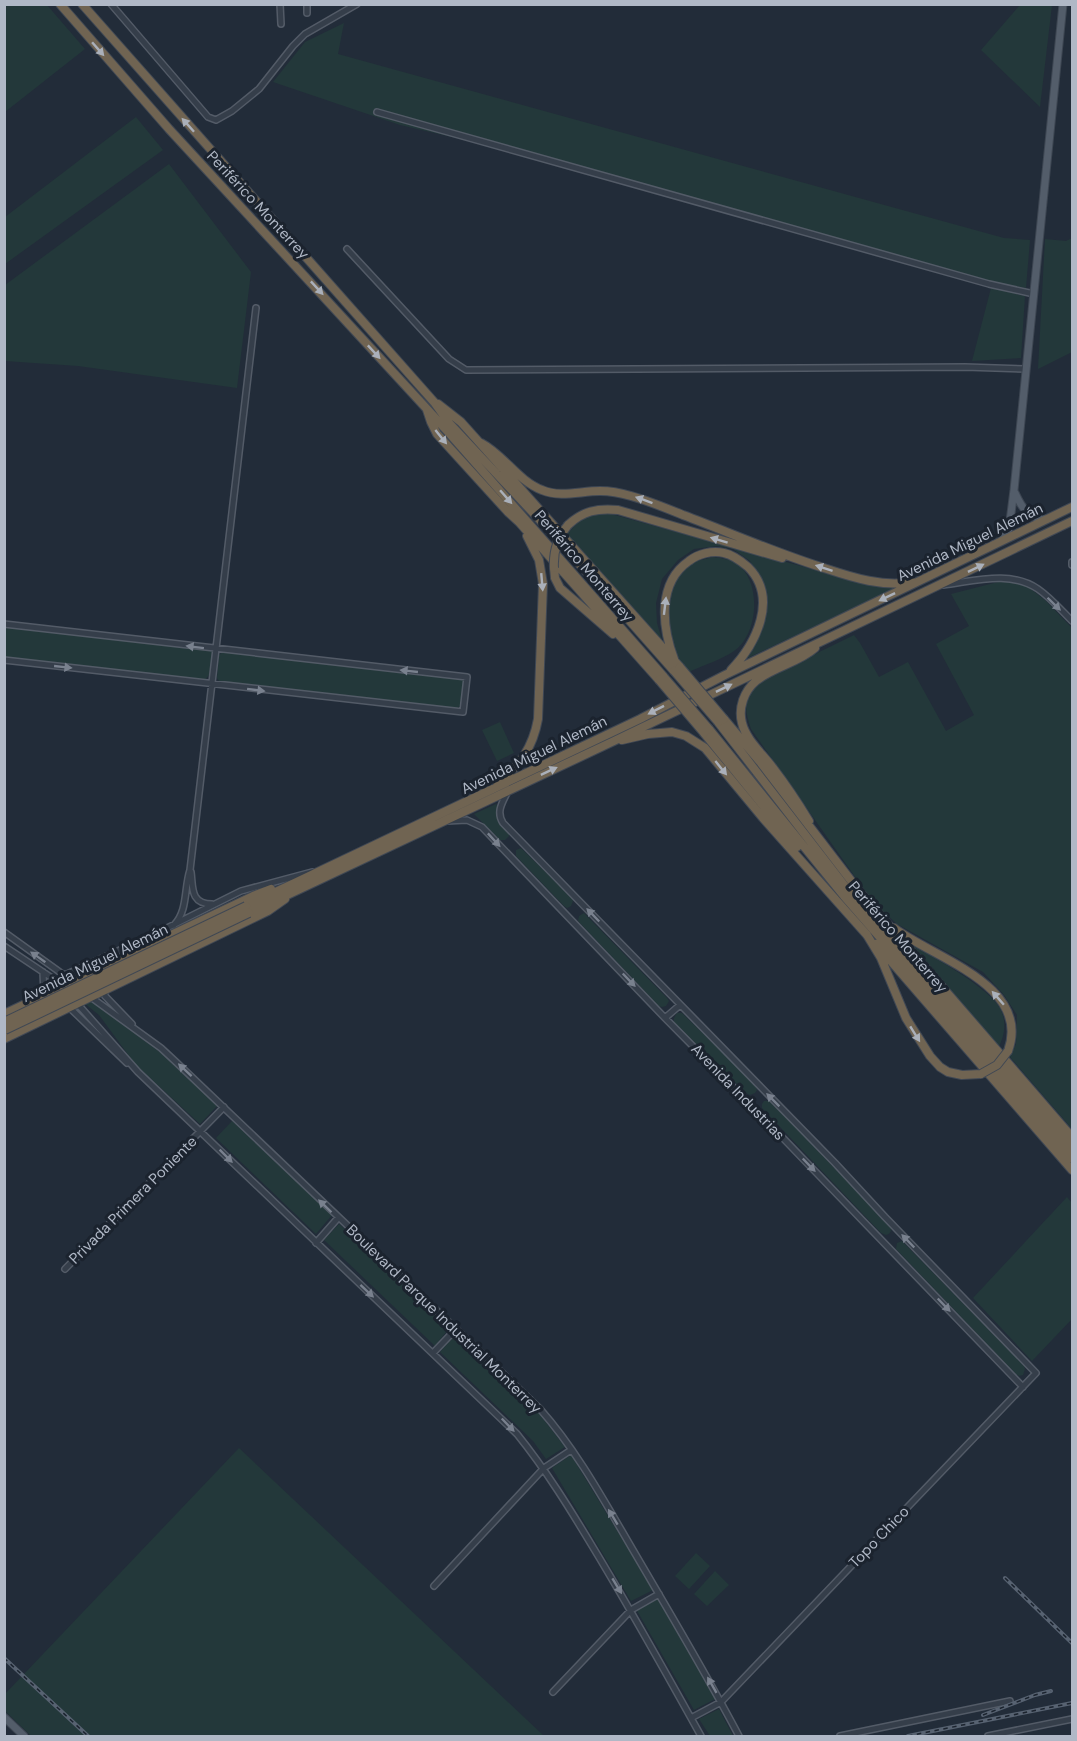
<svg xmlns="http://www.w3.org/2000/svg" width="1077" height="1741" font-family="'DM Sans',sans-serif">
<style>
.green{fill:#23383a}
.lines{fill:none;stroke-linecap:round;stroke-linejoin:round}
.minor-casing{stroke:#535b67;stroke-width:8}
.major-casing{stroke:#3e4753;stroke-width:9}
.highway-casing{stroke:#404854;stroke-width:10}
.minor{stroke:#353e4a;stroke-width:5}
.major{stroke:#535d6a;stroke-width:7}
.highway{stroke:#706452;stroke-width:8}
.rail-casing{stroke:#576271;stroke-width:4}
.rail{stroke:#1b232e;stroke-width:1.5;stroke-dasharray:4.5;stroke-linecap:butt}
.highway-bridge-casing{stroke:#404854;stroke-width:10;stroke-linecap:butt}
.highway-bridge{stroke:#706452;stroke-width:8}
.oneway{fill:#aab0ba}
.oneway2{fill:#79818e}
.labels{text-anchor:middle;stroke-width:6;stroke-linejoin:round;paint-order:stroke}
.street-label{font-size:15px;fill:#b0b8c6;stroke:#1b232e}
</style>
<rect width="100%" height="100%" fill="#222c39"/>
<path class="green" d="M5,4L47,5L85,49L5,112Z
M1020,5H1052L1040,107L981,50Z
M344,23L338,54L1004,238L1030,240L1026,288L987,281L556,161L400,125L273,82L305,42Z
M136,117L163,150L5,264V217Z
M169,164L251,272L237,388L78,366L5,361V285Z
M1072,238V352L1038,369L1045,239L1066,241Z
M991,288L1025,296L1021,358L972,361Z
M595,514H611C673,531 735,548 797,565C832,574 862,589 900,586L739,662L754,643L764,624L765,598L763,582L750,561L733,549L717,546L694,549L678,560L662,579L656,603L657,623L664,647L566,535L581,519Z
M713,557C721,558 729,559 736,563C762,580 759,634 734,651C723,659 701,666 687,673L680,662L672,642L669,630L668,597L678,573L693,562Z
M1002,581L1026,585L1046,601L1072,628V1129L1010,1057L1016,1044L1017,1015L1004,995L983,972L897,924L872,901L751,729C744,709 743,698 758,682L854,635L860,643L879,677L908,662L946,731L974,715L936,644L969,626L951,594Z
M5,626L213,651C212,660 213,675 204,680L5,657Z
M223,652L462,679L464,680C464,691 466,705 455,709L225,683L220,682L217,678L219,655Z
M500,722L514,753L497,761L482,730Z
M496,804L498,806V818L508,831L509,836L505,840H500L474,814Z
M521,848L572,898L573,901L571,906L567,908L564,906L516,856V850Z
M584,913L667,998L669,1001L666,1006L662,1007L659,1006L578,921L579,916Z
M898,936C922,951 987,985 1000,1008C1007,1021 1005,1036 998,1048Z
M89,1000L161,1053L217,1106L200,1124L135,1064L99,1015L84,1003Z
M677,1013H682L755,1085L757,1090L755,1093L750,1095L746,1093L674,1022V1018Z
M764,1101H770L890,1226C892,1230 891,1234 886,1235L881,1233L762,1108V1104Z
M232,1121L332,1215L316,1234L216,1138Z
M1067,1197L1072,1203V1319L1032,1361L973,1298Z
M339,1224L450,1327L435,1346L324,1240Z
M902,1241L1024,1366L1025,1369L1023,1375L1019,1376L1016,1374L896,1249L897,1243Z
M456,1334L530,1402L565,1447L546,1459L533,1441L440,1352Z
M239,1448L544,1736H31L5,1711V1694Z
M571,1455L653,1590L631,1601L552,1468Z
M696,1553L710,1566L689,1589L675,1576Z
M715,1571L729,1585L707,1606L694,1594Z
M657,1598L715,1699L694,1710L636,1609Z
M719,1709L733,1736H710L699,1719Z"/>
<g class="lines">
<defs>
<path id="minor" d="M111,4L208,117L216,120L232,111L259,89L293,46L305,34L357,4
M280,4L281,24
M307,4V13
M377,112L989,284L1034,294
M347,249L449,359L466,370L965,367L1026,369
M1072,562V565
M943,585C975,581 1010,570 1038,589C1051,598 1062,611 1072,621
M4,624L467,677L463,712L4,660
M507,793C502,803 496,812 503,823L835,1163L885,1217L1036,1373L721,1702L691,1718
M447,821L467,820L482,827L665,1018L753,1107L1023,1387
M191,872C193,887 190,904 212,904
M174,925C188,911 184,888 190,870L256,308
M4,932L75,983
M4,946L55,980L63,987
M43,972L44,995
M65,975L151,936L241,891L312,872
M104,990L105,996L132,1024
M88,995L161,1048L176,1062L540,1409C580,1454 609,1510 640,1562C674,1620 708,1677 739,1736
M75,1001L138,1072L517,1434C546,1470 570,1509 594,1549C631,1610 666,1673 701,1736
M70,1008L127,1063
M665,1018L680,1005
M316,1243L338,1218
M65,1269L224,1107
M433,1353L456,1329
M434,1586L544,1468L571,1450
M553,1692L631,1610L659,1594
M840,1736L1010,1701
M988,1736L1072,1719"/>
<path id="major" d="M1015,493C1022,508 1029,520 1047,519
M1002,540L1009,529L1014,490L1063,4
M4,1717L24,1736"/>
<path id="highway" d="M60,4L169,129L450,434L664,677
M82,4L434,402L449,423L553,534L674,671
M438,404L461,422L680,667
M427,410L431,422L437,434L508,512L519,522L659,680
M481,443C504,455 518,481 542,490C561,498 580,491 600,491C611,491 621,493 631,496C649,501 666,508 683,515C731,533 778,554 827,569C854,578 883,587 912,582
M568,525C583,511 597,508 618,510L782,558
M554,568L555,578L560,588L613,634
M674,659C662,627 657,583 689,561C698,554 712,550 724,553C733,555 741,561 748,567C779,598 756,644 731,670
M724,719L761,763L859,891L1072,1137
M718,722L847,889L1072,1148
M709,729L844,896L1072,1158
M704,733L797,847
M622,740L648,734L672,732L686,736L705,748L763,818L867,935L881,958L906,1018L930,1056L940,1067L948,1072L962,1075L981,1074
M497,783C520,766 533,747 538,719L543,584L539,560L527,536
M809,821C798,803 786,785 773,768C763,754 746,740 742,723C738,708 744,691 756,681C773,667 798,663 815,648
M246,906L640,719L725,675L1072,507
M249,913L614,741L1072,521
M894,928C933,958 1032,985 1008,1051
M876,944L1072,1170
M4,1014L253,896L271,889
M4,1039L268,911L285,899"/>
</defs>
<use href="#minor" class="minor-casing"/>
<use href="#major" class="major-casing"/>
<use href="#highway" class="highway-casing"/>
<use href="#minor" class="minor"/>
<use href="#major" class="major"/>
<use href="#highway" class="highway"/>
<defs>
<path id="rail" d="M1005,1578L1072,1643
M4,1658L88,1736
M983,1715L1035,1695L1051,1691
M908,1736L1072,1703"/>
</defs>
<use href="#rail" class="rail-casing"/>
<use href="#rail" class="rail"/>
<defs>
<path id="highway-bridge" d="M554,568C553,552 557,538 568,525
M680,667L724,719
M674,671L718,722
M664,677L709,729
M659,680L704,733
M4,1022L246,906
M5,1030L249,913
M981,1074L997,1065L1008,1051"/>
</defs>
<use href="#highway-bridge" class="highway-bridge-casing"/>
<use href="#highway-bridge" class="highway-bridge"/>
</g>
<defs><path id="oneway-solid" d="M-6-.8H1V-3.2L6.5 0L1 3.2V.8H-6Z" transform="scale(1.5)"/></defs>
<g class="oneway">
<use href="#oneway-solid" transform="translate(98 49) rotate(49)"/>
<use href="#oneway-solid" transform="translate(188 125) rotate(-132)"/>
<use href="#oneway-solid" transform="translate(317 288) rotate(47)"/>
<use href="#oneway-solid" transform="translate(374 352) rotate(47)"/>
<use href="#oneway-solid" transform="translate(441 437) rotate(51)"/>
<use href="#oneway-solid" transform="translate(506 497) rotate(49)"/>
<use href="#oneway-solid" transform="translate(644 500) rotate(-160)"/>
<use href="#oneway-solid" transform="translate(719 540) rotate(-163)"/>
<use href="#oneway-solid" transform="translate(824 568) rotate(-162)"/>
<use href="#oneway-solid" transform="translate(976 568) rotate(-26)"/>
<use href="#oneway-solid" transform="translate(542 582) rotate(85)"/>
<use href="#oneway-solid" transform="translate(887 597) rotate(154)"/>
<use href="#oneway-solid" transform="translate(665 606) rotate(-83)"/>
<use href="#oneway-solid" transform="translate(724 688) rotate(-26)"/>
<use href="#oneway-solid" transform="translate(656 710) rotate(153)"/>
<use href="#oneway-solid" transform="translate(721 768) rotate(51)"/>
<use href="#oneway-solid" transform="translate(549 771) rotate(-25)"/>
<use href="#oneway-solid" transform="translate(998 998) rotate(-131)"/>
<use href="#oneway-solid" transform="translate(915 1034) rotate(58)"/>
</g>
<g class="oneway2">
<use href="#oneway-solid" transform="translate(1054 604) rotate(44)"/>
<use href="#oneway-solid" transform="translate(195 647) rotate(-173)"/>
<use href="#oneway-solid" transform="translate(63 667) rotate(6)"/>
<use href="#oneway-solid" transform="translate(409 671) rotate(-174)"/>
<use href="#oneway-solid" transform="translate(256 690) rotate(7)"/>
<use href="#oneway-solid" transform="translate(494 840) rotate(47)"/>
<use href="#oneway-solid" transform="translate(593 915) rotate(-134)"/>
<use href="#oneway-solid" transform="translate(38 957) rotate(-145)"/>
<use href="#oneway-solid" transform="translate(629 980) rotate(46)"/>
<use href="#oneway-solid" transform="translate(185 1070) rotate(-137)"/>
<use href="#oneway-solid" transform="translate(773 1100) rotate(-135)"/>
<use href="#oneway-solid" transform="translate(226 1156) rotate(45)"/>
<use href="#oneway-solid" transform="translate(809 1165) rotate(46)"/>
<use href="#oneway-solid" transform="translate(325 1206) rotate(-136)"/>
<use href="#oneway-solid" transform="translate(908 1241) rotate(-134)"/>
<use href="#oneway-solid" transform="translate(367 1291) rotate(43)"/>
<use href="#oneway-solid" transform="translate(944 1305) rotate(46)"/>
<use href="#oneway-solid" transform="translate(508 1425) rotate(46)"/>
<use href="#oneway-solid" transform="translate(613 1517) rotate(-121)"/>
<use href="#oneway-solid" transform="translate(617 1586) rotate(59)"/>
<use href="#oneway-solid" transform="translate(712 1685) rotate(-120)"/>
</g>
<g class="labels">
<g class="street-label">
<text transform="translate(258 205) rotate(47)" y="5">Periférico Monterrey</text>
<text transform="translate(970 542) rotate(-26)" y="5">Avenida Miguel Alemán</text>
<text transform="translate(584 566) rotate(49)" y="5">Periférico Monterrey</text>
<text transform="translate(534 755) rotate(-26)" y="5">Avenida Miguel Alemán</text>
<text transform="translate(898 937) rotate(49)" y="5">Periférico Monterrey</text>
<text transform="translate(95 963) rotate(-26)" y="5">Avenida Miguel Alemán</text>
<text transform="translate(738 1092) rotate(46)" y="5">Avenida Industrias</text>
<text transform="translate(133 1200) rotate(-45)" y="5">Privada Primera Poniente</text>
<text transform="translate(444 1319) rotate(44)" y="5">Boulevard Parque Industrial Monterrey</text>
<text transform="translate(879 1537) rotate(-46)" y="5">Topo Chico</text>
</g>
</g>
<rect width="1077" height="1741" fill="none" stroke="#b0b8c6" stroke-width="12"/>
</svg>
